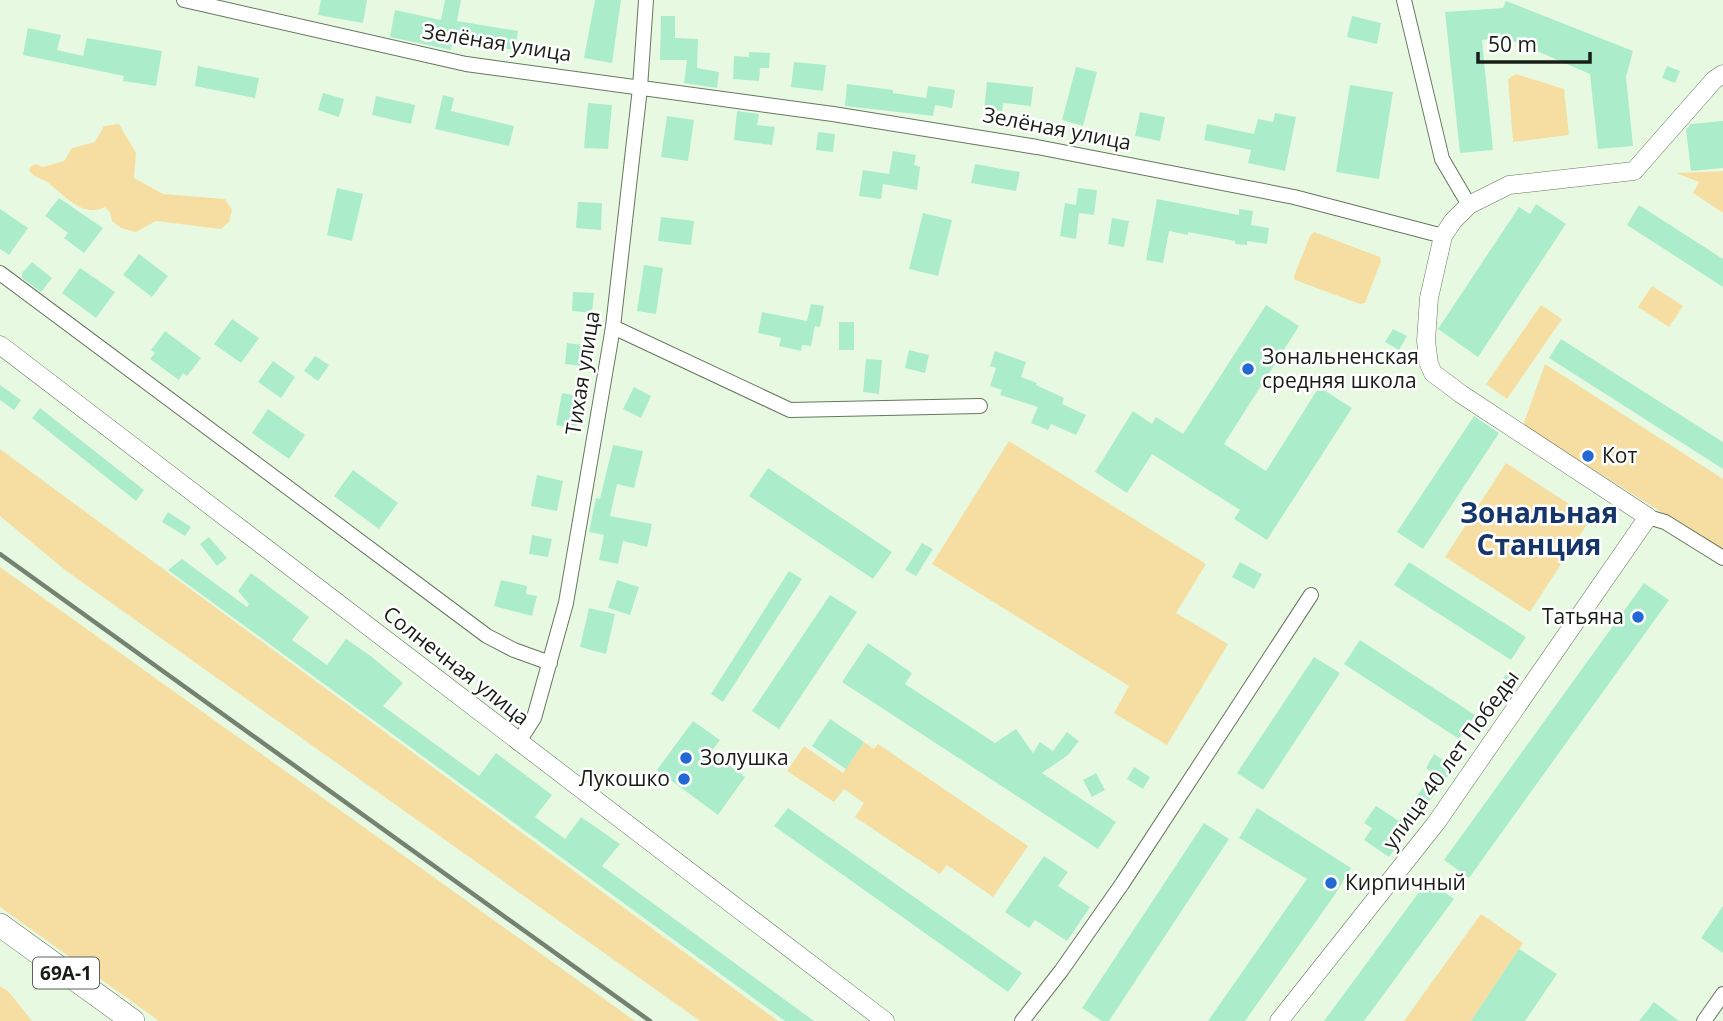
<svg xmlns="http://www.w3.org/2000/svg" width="1723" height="1021" font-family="'Open Sans',sans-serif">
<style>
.green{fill:#f6dea2}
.building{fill:#abedcb}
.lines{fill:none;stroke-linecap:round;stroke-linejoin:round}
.minor-casing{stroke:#667660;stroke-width:16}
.tertiary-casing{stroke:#667660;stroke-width:19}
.primary-casing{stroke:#667660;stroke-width:24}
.minor{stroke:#fff;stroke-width:14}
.tertiary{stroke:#fff;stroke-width:18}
.primary{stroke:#fff;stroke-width:23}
.rail{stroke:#758171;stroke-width:4.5}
.poi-dot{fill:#2468d4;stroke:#fff;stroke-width:2.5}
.labels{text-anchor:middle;stroke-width:5;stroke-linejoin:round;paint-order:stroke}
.shield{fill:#fff;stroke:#5d625c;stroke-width:2}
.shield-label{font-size:19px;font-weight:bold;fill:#181e16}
.street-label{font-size:21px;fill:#181e16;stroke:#fff}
.poi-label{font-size:21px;fill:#181e16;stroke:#fff;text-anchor:start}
.district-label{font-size:28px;font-weight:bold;fill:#15366b;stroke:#fff}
</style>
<rect width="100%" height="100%" fill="#e7fae1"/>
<path class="green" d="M1516,74L1564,89L1569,135L1513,142L1508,79Z
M119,124L136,153L134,178L163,194L225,199L232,210L229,222L221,229L156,221L136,232L121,228L112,221L110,212L105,207C82,219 64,194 47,182C40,178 33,177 29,170L31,166L36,164L43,167L64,161L72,148L95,142L104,126Z
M1723,171V213L1693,193L1699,182L1676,173Z
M1314,232L1380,257L1381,261L1365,303L1360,304L1295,280L1294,276L1310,236Z
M1652,286L1683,306L1669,327L1638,307Z
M1541,305L1562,319L1507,399L1486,384Z
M1545,364L1723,479V551L1523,425Z
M1009,441L1206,564L1176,613L1228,644L1167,745L1114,713L1129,686L932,564Z
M0,449L778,1021H700L65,570L0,516Z
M1506,463L1591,518L1530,612L1445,557Z
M0,567L635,1021H159L0,907Z
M864,742L874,749L878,744L1028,846L993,897L947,865L940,874L855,817L864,803L844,789L834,802L787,771L804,746L843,773Z
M1481,914L1523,943L1471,1021H1404Z
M0,986L9,992L32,1021H0Z"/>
<path class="building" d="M321,0H367L363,23L318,15Z
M445,0H461L457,21L518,31L515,50L453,40L451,50L390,37L395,10L441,20Z
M595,0H621L612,63L584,58Z
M1506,1L1633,51L1626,77L1633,146L1598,149L1590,74L1504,37L1482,40L1493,150L1460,153L1445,12L1503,8Z
M661,16H675V38L698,39L697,68L719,72L717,88L684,83L687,60H660Z
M1352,16L1381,23L1377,44L1347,37Z
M28,28L61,35L57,50L83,56L87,38L162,51L156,86L123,81L124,76L23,55Z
M749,52L770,53L769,68H760L759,81L733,79L734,56L749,57Z
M794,62L826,65L823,91L791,87Z
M198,66L259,78L255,98L195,86Z
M1667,66L1680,71L1675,83L1662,78Z
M1076,67L1097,72L1083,126L1062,120Z
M987,82L1033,87L1031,106L1003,103L1002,111L984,109Z
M847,84L893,90V93L926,98L928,86L955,90L952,108L935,105L933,116L845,106Z
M1350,85L1393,92L1379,179L1336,172Z
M323,93L344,99L339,117L318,110Z
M443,95L454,98L451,111L514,126L509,146L435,129Z
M376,96L415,105L411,124L372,115Z
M588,103L612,105L608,149L584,148Z
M737,111L759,114L757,125L775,127L772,145L734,140Z
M1140,112L1165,117L1160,141L1135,136Z
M1275,113L1296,117L1285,171L1248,163L1251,150L1204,140L1207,124L1254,134L1258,119L1273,122Z
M667,116L694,120L688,161L661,157Z
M1723,121V168L1691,171L1686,130L1691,124Z
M818,132L835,134L833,152L816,150Z
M893,151L916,155L914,165L920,167L917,190L883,184L881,199L859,196L863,170L889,174Z
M975,164L1020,172L1016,191L971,183Z
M337,188L363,194L352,241L327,235Z
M1078,188L1097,190L1094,215L1079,213L1076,239L1060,236L1065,203L1076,205Z
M59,198L103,228L84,253L64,238L68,233L45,216Z
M1157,199L1239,215V209L1253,211L1251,225L1269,228L1267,244L1247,241V245L1235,244V241L1188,232V235L1169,231L1163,263L1146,260Z
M578,202L602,203L601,230L576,228Z
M1536,204L1566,224L1478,357L1438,329L1519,207L1530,214Z
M1639,205L1723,259V287L1627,225Z
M0,209L28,228L9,255L0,249Z
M923,213L952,220L938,276L909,269Z
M661,217L694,221L691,245L658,241Z
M1112,218L1129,221L1124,247L1108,244Z
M139,254L168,276L152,297L123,275Z
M32,262L52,278L41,292L22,278V273Z
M644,265L663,268L656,314L637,311Z
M80,268L115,292L96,318L62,293Z
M573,292L594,293L592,313L572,311Z
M811,304L824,306L820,327L815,326L811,346L802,345L801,351L779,346L781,338L758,333L762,312L807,321Z
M1266,305L1299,326L1224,444L1266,471L1319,387L1352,408L1267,540L1234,519L1240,510L1152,454L1127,493L1095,472L1133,411L1152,424L1156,417L1183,434Z
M232,319L259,338L241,363L214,344Z
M839,322H854V350H839Z
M1393,329L1407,336L1399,350L1385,342Z
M165,331L201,358L187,376L183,373L179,380L150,359L155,353L151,350Z
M1561,339L1723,442V469L1549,358Z
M567,343L591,346L589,367L565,364Z
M909,350L929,355L925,373L905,368Z
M995,351L1026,362L1021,377L1037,383L1036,385L1064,398L1062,404L1086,415L1076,435L1051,424L1048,430L1031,423L1038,407L1000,395L1002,390L990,386L996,368L990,366Z
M315,356L329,365L318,381L304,371Z
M866,359L882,360L879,394L863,392Z
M273,361L295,377L281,398L258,382Z
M0,385L21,400L14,410L0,400Z
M634,387L651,396L641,418L623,409Z
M562,393L582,397L576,429L556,425Z
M40,408L144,490L136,501L32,418Z
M268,409L305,435L289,459L252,433Z
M1474,416L1499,433L1423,549L1397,532Z
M613,445L643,451L634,488L617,484L610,516L652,524L647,547L623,541L618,564L599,560L604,535L589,532L596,498L600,499Z
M768,468L892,552L873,579L749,496Z
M353,470L398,503L379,529L334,496Z
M537,475L563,481L557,511L531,506Z
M168,512L191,527L185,536L162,522Z
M532,535L552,539L548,557L529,554Z
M209,537L227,558L217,566L200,544Z
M922,543L933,549L916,576L905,570Z
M182,559L247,607L249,604L238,591L251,573L309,617L292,640L327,665L346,639L372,657L403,683L383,706L479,776L496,753L552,795L535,817L565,839L581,817L620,844L602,866L814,1021H785L168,570Z
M1240,562L1262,574L1254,589L1232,577Z
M1409,562L1526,637L1511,660L1394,585Z
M789,571L802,579L723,702L711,694Z
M501,580L527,586L526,594L537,596L532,616L494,606Z
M617,580L639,587L630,615L608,608Z
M1644,583L1669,600L1469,878L1444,860Z
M830,595L857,612L779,729L752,711Z
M589,608L615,614L606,654L580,647Z
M1360,640L1475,715L1459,739L1344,664Z
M868,643L912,673L905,684L995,743L1016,729L1033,753L1040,742L1053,751L1067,732L1079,741L1068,755L1042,773L1116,822L1098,849L842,682Z
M1314,657L1340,673L1263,790L1237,773Z
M1509,670L1519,678L1506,695L1496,688Z
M830,719L864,742L846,769L812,746Z
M693,721L720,740L711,752L745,777L718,815L657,770Z
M1434,754L1454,767L1389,857L1364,840L1372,828L1364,823L1376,806L1399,821L1433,773L1426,768Z
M1134,767L1150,777L1143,789L1127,779Z
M1096,773L1105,790L1092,797L1083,780Z
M788,808L1022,973L1008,992L774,826Z
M1257,808L1351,868L1334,896L1245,1021H1208L1307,879L1239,838Z
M1204,823L1229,839L1109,1021H1102L1082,1008Z
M1044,856L1068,872L1058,886L1090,907L1067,941L1035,920L1029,928L1005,912Z
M1428,880L1454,899L1364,1021H1324Z
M1723,906V953L1701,938Z
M1519,949L1557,974L1525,1021H1471Z
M1654,1002L1679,1021H1639Z"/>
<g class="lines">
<defs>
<path id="minor" d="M184,0L466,64L833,114L1037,147L1294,197L1443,236
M1404,0L1442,159L1469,205
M0,273L487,636L514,650L550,663
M613,327L790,410L980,406
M1648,517L1665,522L1723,558
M518,743L534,718L566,603L613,327L640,88L646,0
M1022,1021L1061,971L1122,884L1311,595
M1704,1021L1723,994"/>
<path id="tertiary" d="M0,345L885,1021
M1279,1021L1436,823L1648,517L1461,394L1433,373L1429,364L1426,341L1429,298L1443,236L1453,221L1469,205L1509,185L1634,171L1714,80L1723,74"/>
<path id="primary" d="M0,925L133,1021"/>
</defs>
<use href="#minor" class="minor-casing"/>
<use href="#tertiary" class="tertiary-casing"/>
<use href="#primary" class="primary-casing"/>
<use href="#minor" class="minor"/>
<use href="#tertiary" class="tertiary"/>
<use href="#primary" class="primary"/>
<path class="rail" d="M0,554L650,1021"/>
</g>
<g class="poi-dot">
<circle cx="1248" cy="369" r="7"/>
<circle cx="1588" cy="456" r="7"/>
<circle cx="1638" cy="617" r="7"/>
<circle cx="686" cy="758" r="7"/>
<circle cx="684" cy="779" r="7"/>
<circle cx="1331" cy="883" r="7"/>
</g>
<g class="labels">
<rect class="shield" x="33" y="957.5" width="66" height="31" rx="5"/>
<g class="shield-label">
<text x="66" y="980">69А-1</text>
</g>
<g class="street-label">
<text transform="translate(497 43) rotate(9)" y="7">Зелёная улица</text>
<text transform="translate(1057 129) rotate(11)" y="7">Зелёная улица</text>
<text transform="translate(583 373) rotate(-81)" y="7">Тихая улица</text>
<text transform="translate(456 666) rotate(38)" y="7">Солнечная улица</text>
<text transform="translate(1451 760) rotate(-54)" y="7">улица 40 лет Победы</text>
</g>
<g class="poi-label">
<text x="1262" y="364">Зональненская<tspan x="1262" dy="24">средняя школа</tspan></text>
<text x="1602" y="463">Кот</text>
<text x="1624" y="624" text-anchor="end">Татьяна</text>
<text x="700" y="765">Золушка</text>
<text x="670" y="786" text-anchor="end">Лукошко</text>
<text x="1345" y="890">Кирпичный</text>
</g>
<g class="district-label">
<text x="1539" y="523">Зональная<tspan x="1539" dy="32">Станция</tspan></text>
</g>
</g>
<path d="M1478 52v10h112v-10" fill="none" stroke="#181e16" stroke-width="3.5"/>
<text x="1488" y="52" font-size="21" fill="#181e16" stroke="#ffffff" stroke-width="5" paint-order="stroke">50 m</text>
</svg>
